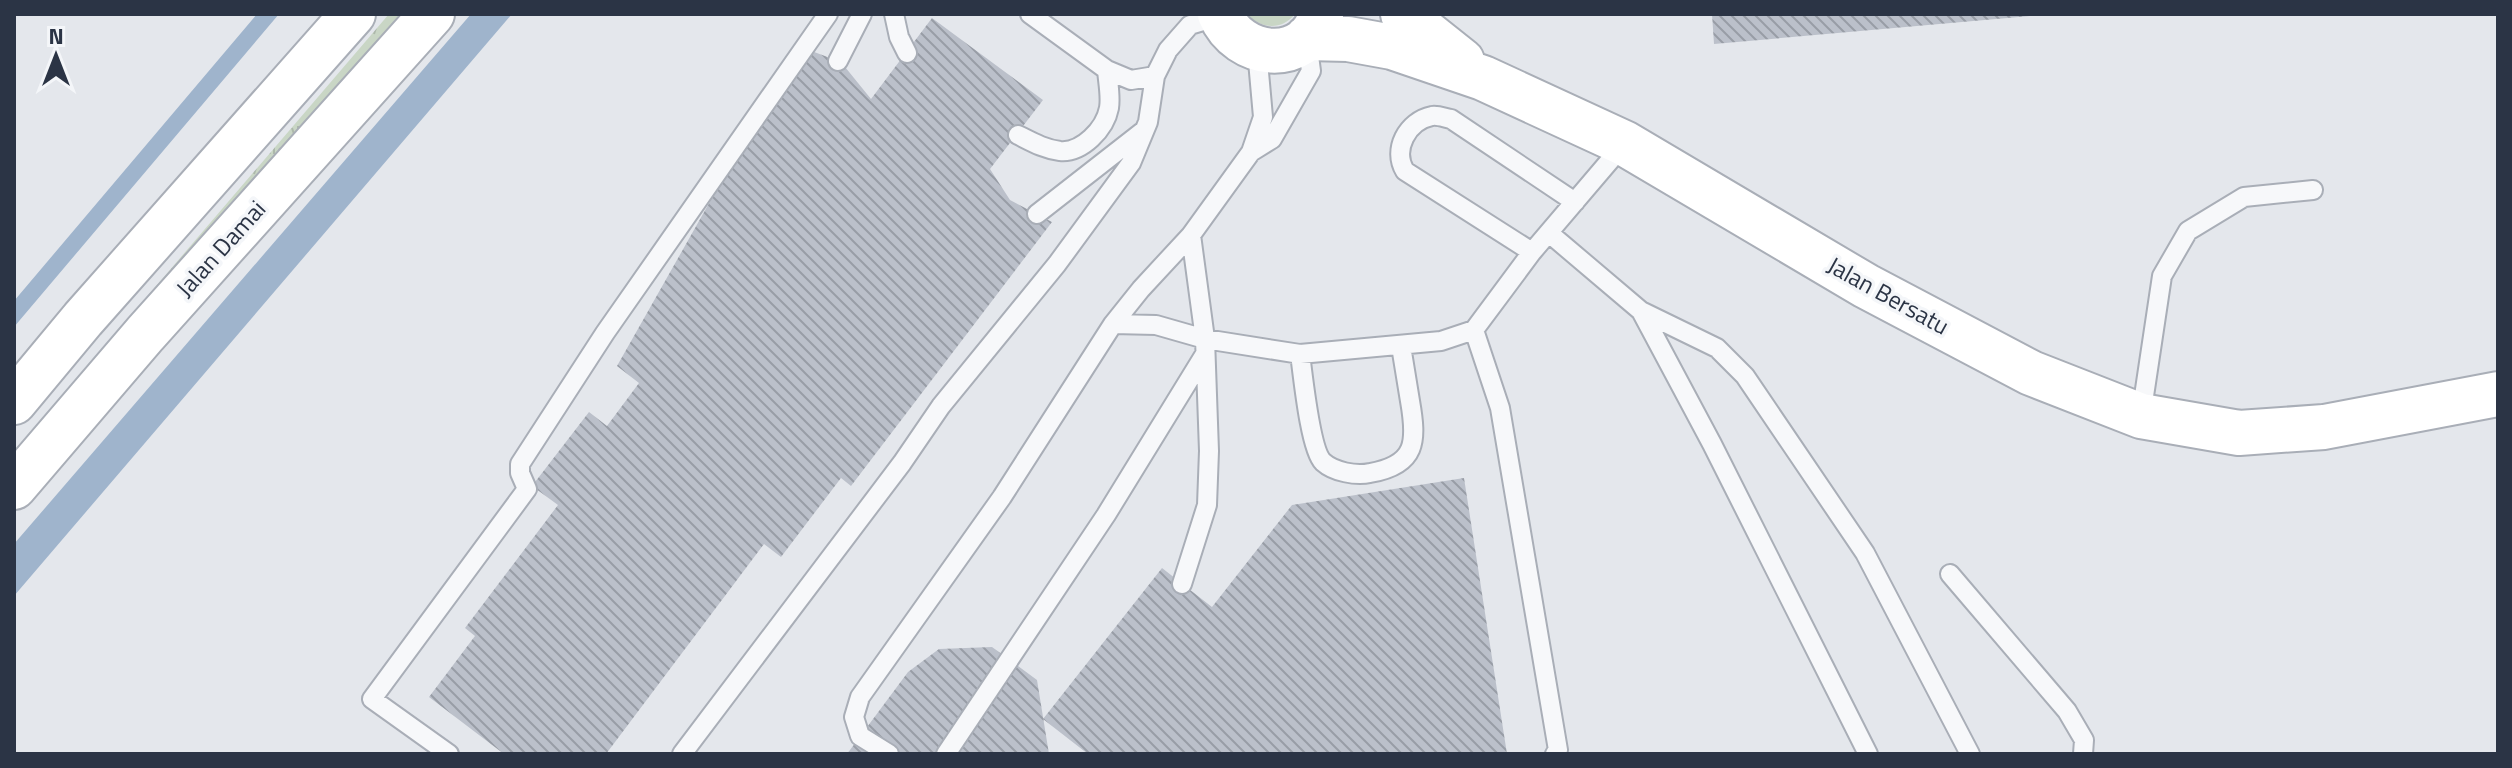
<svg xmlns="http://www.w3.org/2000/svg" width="2512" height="768" font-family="'Titillium Web',sans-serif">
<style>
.grass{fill:url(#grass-tufts)}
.water{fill:#9fb4cc}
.building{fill:url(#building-back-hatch)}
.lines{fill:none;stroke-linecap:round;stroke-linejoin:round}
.lane-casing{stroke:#a9aeb7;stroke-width:22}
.secondary-casing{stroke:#a9aeb7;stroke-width:48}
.lane{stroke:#f7f8fa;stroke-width:18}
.secondary{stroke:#fff;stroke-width:44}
.labels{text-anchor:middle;stroke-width:7;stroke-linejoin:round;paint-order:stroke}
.street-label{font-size:24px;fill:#2b3445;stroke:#f4f6f9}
</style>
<defs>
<pattern id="grass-tufts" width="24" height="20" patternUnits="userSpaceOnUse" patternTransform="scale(2)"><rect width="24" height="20" fill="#c9d6c5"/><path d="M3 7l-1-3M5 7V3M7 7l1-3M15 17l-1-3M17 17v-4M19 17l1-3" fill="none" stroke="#adb8ab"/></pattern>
<pattern id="building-back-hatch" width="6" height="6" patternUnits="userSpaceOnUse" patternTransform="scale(2)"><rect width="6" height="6" fill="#bbc0ca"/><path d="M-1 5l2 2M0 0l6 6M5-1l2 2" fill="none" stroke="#989da6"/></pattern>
</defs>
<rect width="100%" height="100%" fill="#e4e7ec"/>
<path class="grass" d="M389,14H407L14,472V452Z
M1246,14H1295C1280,32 1261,28 1246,14Z"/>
<path class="water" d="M257,14H279L14,327V301Z
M471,14H512L14,596V544Z"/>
<path class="building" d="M1712,14H2030V16L1714,44Z
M932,18L1043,100L990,169L1010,200L1052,222L851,486L841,478L781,557L764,544L606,754H504L429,697L475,636L465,628L558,505L532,486L589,412L607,426L639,383L617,366L798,46L841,62L871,99Z
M1464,478L1507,754H1088L1043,719L1162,568L1212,607L1292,505Z
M992,647L1037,680L1049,754H847L908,672L939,649Z"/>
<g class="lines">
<defs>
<path id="lane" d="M894,14L899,37L907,53
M1030,14L1107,70L1131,80L1155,76
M838,61L862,14
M1018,135C1032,142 1044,149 1060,151C1082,153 1105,129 1109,108C1111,97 1108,82 1107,70
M1251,152L1272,139L1311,71L1307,41
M1037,214L1142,132
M1549,233L1641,311L1712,444L1868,754
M1532,252L1405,171C1392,150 1407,121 1432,116C1438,115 1445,118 1451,119L1575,202
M1641,311L1717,348L1745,376L1865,553L1970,754
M1113,324L1156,325L1205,339L1300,354L1441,341L1474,330L1532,252L1624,144
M1474,330L1500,408L1558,750L1555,754
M1300,354C1303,375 1310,449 1323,462C1334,472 1356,476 1370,473C1417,465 1417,441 1410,401C1407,383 1404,364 1401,346
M2141,416L2162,276L2188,231L2244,197L2313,190
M1950,574L2067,711L2084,740L2083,754
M1182,584L1207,505L1209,451L1205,339L1191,235
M449,754L372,699L527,489L520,473V464L605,333L828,14
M682,754L902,463L941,406L1057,264L1131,163L1148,122L1155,76L1168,50L1190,25L1220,16
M889,754L860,736L854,717L860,697L1002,497L1113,324L1141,289L1191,235L1251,152L1263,117L1257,50
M946,754L1106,515L1205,354"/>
<path id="secondary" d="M1220,14C1239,59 1304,66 1321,16
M1403,14L1462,61
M1307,38L1348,39L1392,47L1483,78L1624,143L1866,286L2031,373L2141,416L2239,433L2324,427L2498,394
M14,402L83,319L353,14
M14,487L145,334L432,14"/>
</defs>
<use href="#lane" class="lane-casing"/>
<use href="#secondary" class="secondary-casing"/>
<use href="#lane" class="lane"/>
<use href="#secondary" class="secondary"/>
</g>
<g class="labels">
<g class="street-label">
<text transform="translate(221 249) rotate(-48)" y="8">Jalan Damai</text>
<text transform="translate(1888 296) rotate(29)" y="8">Jalan Bersatu</text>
</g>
</g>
<rect width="2512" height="768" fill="none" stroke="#2b3445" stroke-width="32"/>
<g transform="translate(56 56)" stroke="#f4f6f9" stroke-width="6" paint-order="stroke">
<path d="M0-6L14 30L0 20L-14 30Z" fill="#2b3445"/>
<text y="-12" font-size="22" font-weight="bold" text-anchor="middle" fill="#2b3445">N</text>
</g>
</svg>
